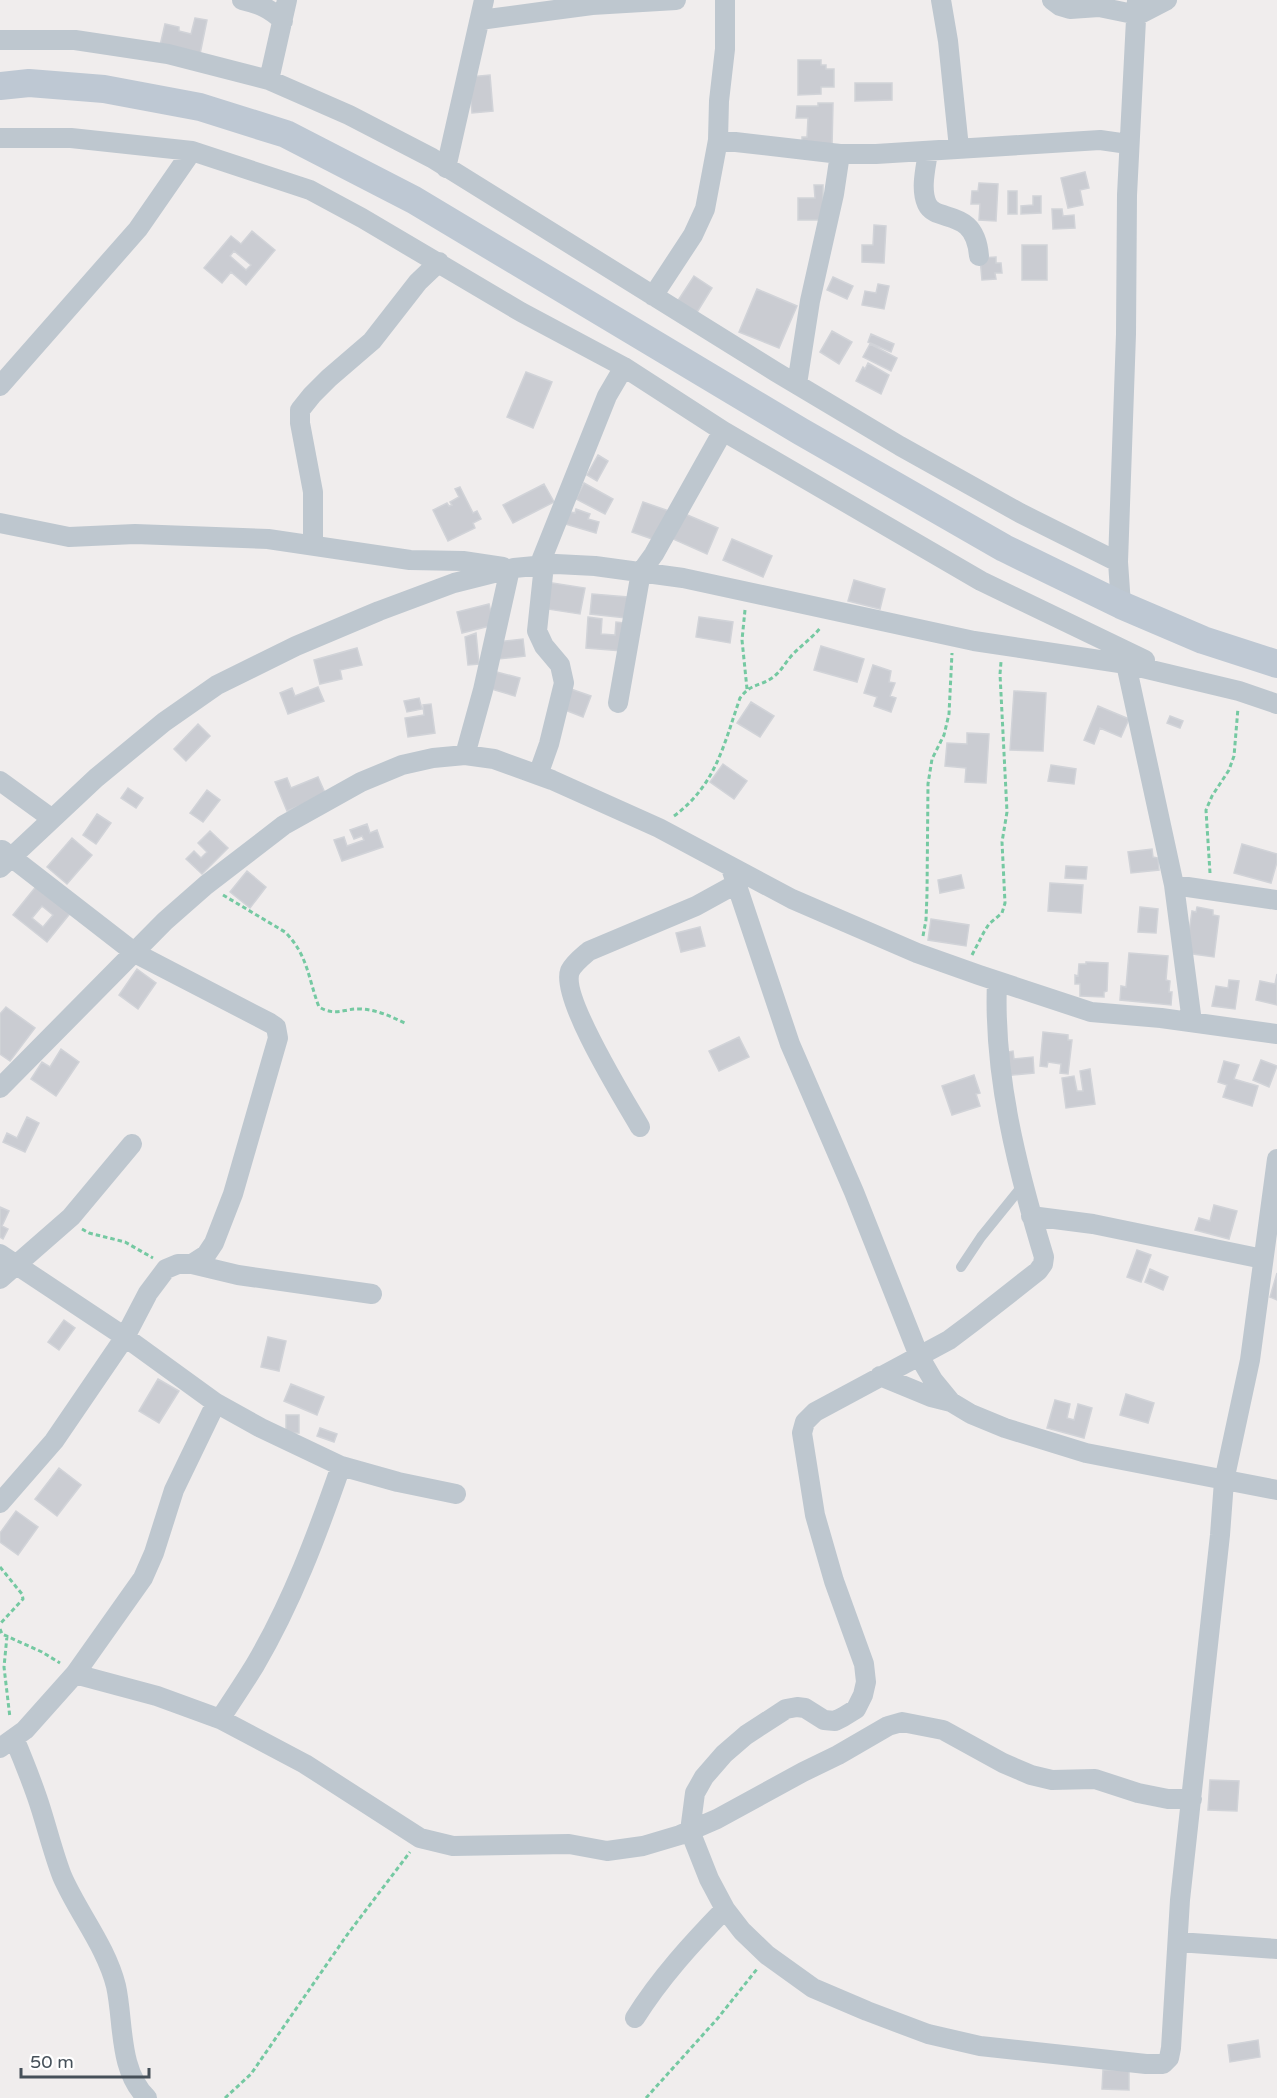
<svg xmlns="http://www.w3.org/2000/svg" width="1277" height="2098" font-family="'Varela Round',sans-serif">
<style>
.building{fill:#caccd2;stroke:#d1d3d8;stroke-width:1.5;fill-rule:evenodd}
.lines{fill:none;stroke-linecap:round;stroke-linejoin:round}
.path{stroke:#75c9a2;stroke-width:3;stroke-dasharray:4.5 3;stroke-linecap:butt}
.service{stroke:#bec7cf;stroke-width:10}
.minor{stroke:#bec7cf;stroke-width:20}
.secondary{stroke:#bec8d3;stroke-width:28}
</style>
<rect width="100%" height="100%" fill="#f0eded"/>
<path class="building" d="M195,18L207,20L199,59L159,50L165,24L179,27V31L191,34Z
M798,60H821V65H826V69H834V87H821V94L798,95Z
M490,75L493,111L472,113L469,77Z
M855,83H892V100L855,101Z
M818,103H833L832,148H802V137H807L808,118H796L797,106H818Z
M1085,172L1089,188L1080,190L1083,205L1068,208L1061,178Z
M979,183L998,184L996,221L979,220L980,204H971L972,191H978Z
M814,185H823V220H798V198H815Z
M1008,191H1017V214H1008Z
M1033,196H1041V213L1021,214V206L1033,205Z
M1052,209H1062L1063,216L1074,215L1075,228L1053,229Z
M874,225L886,226L884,263L862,262V245H873Z
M252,231L275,250L246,285L231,272L222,283L204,268L231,236L241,244ZM234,251L251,265L246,270L230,256Z
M1022,245H1047V280H1022Z
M996,257V263H1001L1002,273H995L996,279L982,280L980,258Z
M694,276L712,288L696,314L677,302Z
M833,277L853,286L847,299L827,290Z
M878,284L889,286L884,309L862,305L865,291L876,293Z
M757,289L797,306L779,348L739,332Z
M832,331L852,342L839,364L820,352Z
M871,334L894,344L891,352L868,342Z
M870,344L897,358L891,371L863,357Z
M868,363L889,375L881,394L856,381L863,367L865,369Z
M526,372L552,382L533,428L507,417Z
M598,455L608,461L597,481L587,475Z
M584,483L613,499L605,514L576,499Z
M544,484L554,502L513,523L503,505Z
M460,487L473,513L477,511L481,519L473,523L475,528L448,541L433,510L447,503L449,506L452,505L450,502L459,497L455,489Z
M643,502L669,511L658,541L632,532Z
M576,509L590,514L588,519L599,522L596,533L562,523L566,511L575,513Z
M685,514L718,528L707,554L673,539Z
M732,539L772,556L763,577L723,560Z
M854,580L885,589L880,609L848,601Z
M546,582L585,588L580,614L541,608Z
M592,594L628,597L626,618L590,614Z
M489,604L494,625L462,633L457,612Z
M588,617L602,619L601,634L615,635L616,622L624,623L622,651L586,648Z
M699,617L733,622L730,643L696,637Z
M476,633L479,664L468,665L465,637Z
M523,639L525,656L498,659L496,642Z
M821,646L864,659L857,682L814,670Z
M357,648L362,665L340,670L342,679L320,684L314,660Z
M873,665L891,671L889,682L895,683L890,696L896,698L891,712L874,706L877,697L864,693Z
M493,671L520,678L515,696L488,688Z
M318,687L324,701L288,714L280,693L292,688L295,696Z
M568,688L591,696L583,717L560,708Z
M1014,691L1046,693L1043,751L1010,750Z
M419,698L422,709L407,712L404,701Z
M751,702L774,716L760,737L737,723Z
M431,704L435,733L408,737L405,718L424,715L423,705Z
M1098,706L1129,719L1121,737L1100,728L1094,744L1084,740Z
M1170,716L1183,721L1180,728L1167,723Z
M198,724L210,736L186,761L174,749Z
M967,733L989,734L986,783L965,782L966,768L945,766L947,743L967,744Z
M723,764L747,781L734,799L710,782Z
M1051,765L1076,769L1074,784L1048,781Z
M318,777L326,795L287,811L275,782L287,778L291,788Z
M128,788L143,798L136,808L121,798Z
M207,790L220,800L203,822L190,813Z
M97,814L111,823L96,844L83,835Z
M367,824L370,833L377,830L383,847L342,861L334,840L344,837L347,846L364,840L362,836L354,839L350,830Z
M210,831L228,848L202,874L186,859L194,851L201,858L207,852L198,843Z
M72,838L92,855L67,884L47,867Z
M1242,844L1277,854V862L1271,883L1234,873Z
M1152,849L1153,857L1158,858L1159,870L1131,873L1128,852Z
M1066,866L1087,867L1086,879L1065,878Z
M247,871L266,887L250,908L230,892Z
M961,875L964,888L940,893L938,880Z
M1050,883L1083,885L1081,913L1048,911Z
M38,884L72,911L47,942L13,915ZM42,906L53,915L43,927L32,918Z
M1140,907L1158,909L1156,933L1138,932Z
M1197,907L1213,910V915L1219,916L1214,957L1186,953L1192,911L1196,912Z
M931,919L969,925L966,946L928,940Z
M700,927L705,946L681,952L676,933Z
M1129,953L1168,956L1166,980L1170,981L1169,992H1172L1171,1005L1120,1000L1121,986L1126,987Z
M1086,962L1108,963L1107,991L1104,992V997L1080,996V984H1075V975L1078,976L1079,964H1086Z
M137,969L156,983L138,1009L119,995Z
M1277,974V1005L1256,1000L1260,981L1275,984Z
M1229,980L1239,981L1235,1009L1212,1006L1216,986L1228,988Z
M6,1007L35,1028L10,1061L0,1054V1014Z
M1043,1032L1068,1035V1040H1072L1068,1074L1060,1073L1061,1064L1048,1062L1047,1067L1040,1066Z
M739,1037L749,1057L719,1071L709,1051Z
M61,1049L79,1062L56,1096L31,1079L42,1062L50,1067Z
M1013,1051L1014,1059L1033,1057L1034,1073L1004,1076L1001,1053Z
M1261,1060L1277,1066L1269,1087L1253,1080Z
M1224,1061L1239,1065L1234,1079L1258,1086L1252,1106L1223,1097L1227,1085L1218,1082Z
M1090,1069L1095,1104L1066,1108L1062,1078L1074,1076L1077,1091H1083L1080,1071Z
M974,1075L980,1093L976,1094L980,1106L952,1115L942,1086Z
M27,1117L39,1123L25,1152L3,1142L7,1133L17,1138Z
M1214,1205L1237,1211L1229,1239L1195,1230L1199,1218L1210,1221Z
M0,1207L9,1211L2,1226L8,1229L3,1239L0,1237Z
M1137,1250L1151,1255L1141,1282L1127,1277Z
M1150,1269L1168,1277L1163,1290L1145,1282Z
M1277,1273V1300L1270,1297Z
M64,1320L75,1328L59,1350L48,1342Z
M268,1337L286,1341L279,1371L261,1367Z
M158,1379L179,1391L159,1423L139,1411Z
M291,1384L324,1397L317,1415L284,1401Z
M1126,1394L1154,1403L1148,1423L1120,1415Z
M1055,1400L1070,1404L1067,1418L1074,1420L1078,1404L1092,1408L1084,1438L1047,1428Z
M286,1415H299V1433H286Z
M320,1428L337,1434L334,1442L317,1436Z
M59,1468L81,1485L57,1516L35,1499Z
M16,1511L38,1527L18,1555L0,1542V1533Z
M1210,1780L1239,1781L1237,1811L1208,1810Z
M1258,2040L1260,2057L1230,2062L1228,2045Z
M1103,2070H1129V2090L1102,2089Z"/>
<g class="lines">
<path class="path" d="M745,610L742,640L747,689
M674,816C716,785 724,744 740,698C751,683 759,687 772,678C781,672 786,661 794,653C803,644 813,637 821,627
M1210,873L1206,810L1212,796L1229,770L1234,756L1238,708
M223,895L285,932C308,955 308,978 319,1007C336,1017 344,1008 361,1009C378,1010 392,1017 407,1024
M923,936L926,920L927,894L928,784L932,759L944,735L949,714L952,653
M972,955L984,932L989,924L1002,913L1005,903L1002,842L1007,812L1000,674L1001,662
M82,1229L89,1233L125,1242L153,1258
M0,1567L22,1594L23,1599L0,1624
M0,1629L2,1634L42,1652L60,1663
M7,1636L4,1667L10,1718
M225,2098L251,2074L347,1935L410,1852
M646,2098L718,2018L757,1969"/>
<path class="service" d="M961,1267L981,1237L1023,1185"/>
<path class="minor" d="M242,0C259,4 270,8 283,21
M941,0L948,41L959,148
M1052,0L1060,6L1070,9L1099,7L1138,15L1167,0
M480,20L592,5L676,0
M0,40H75L168,54L269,80L349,115L432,158L776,372L900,446L1020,513L1118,562
M269,80L287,0
M0,138H71L192,151L310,190L362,218L521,312L624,367L723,431L981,581L1145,660
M718,140L840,154H876L1100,140L1128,144
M928,152C926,167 920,189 927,204C936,224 975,206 979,256
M446,168L484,0
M653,296L693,235L705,209L718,140L719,101L725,49V0
M797,384L810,301L834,194L840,154
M0,386L138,229L192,151
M0,523L69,537L135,534L268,539L410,560L463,561L503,567
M313,545V492L300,423V410L312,395L329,378L372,341L418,282L439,262
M539,566L607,396L624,367
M1121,605L1118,562L1126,334L1127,195L1137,0
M1126,664L1174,885L1192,1022
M618,703L641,572L654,554L723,431
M465,755L483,690L510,569
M538,775L549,744L564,683L560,665L544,646L537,631L544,565
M0,781L51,818
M0,868L96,778L164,722L217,685L296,646L379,611L454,583L514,568L556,564L595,566L683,578L974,641L1126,664L1239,691L1277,704
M731,868L790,1044L854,1192L919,1356L933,1380L951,1402L971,1414L1005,1428L1086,1453L1277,1490
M1174,885L1277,900
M997,981C993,1075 1017,1168 1044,1257L1043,1264L1038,1271L973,1322L949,1340L815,1412L805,1422L802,1433L815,1515L834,1581L864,1664L866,1682L863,1695L856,1709L843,1717L835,1721L824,1720L805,1708L797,1707L786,1709L746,1735L724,1754L704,1777L695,1793L690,1831L709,1879L725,1909L742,1931L767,1955L813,1988L867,2011L928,2034L980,2046L1146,2064H1163L1169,2058L1171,2048L1180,1900L1220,1535L1224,1481L1250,1360L1277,1159
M0,1088L165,921L206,885L284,825L361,782L402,765L433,758L465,755L494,759L552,780L659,828L792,899L917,953L979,975L1091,1012L1161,1018L1277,1034
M640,1127C625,1101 560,997 570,971C574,963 582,957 589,951L696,906L736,884
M1031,1216L1093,1224L1263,1259
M0,1254L125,1337L216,1403L261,1428L341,1466L398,1482L456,1494
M192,1264L238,1275L372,1294
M0,1279L71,1217L132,1144
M880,1376L931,1397L951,1402
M0,1503L54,1441L125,1337L148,1293L166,1269L178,1264H192L206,1255L214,1243L233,1194L278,1038L276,1027L270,1023L135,953L2,850
M75,1674L157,1696L220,1719C232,1701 244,1683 255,1665C292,1602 317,1535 341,1466
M220,1719L305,1764L420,1838L453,1846L569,1844L607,1851L643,1846L680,1835L717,1819L803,1772L838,1755L888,1726L902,1722L943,1730L1003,1763L1031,1775L1052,1780L1095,1779L1138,1793L1168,1799H1192
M14,1738C22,1757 30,1777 37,1797C46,1823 52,1850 62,1876C78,1913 106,1946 116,1986C124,2022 118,2070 147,2098
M0,1748L25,1730L75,1674L143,1578L154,1553L174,1490L216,1403
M1178,1942L1277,1949
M635,2018C660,1978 692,1943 725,1909"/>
<path class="secondary" d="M0,86L29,83L104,89L200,107L286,134L414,200L800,431L1004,548L1121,605L1203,640L1277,664"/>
</g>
<path d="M21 2068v9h128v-9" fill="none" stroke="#465059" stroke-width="3"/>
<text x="30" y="2068" font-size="18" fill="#465059" stroke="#ffffff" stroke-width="4.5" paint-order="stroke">50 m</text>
</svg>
